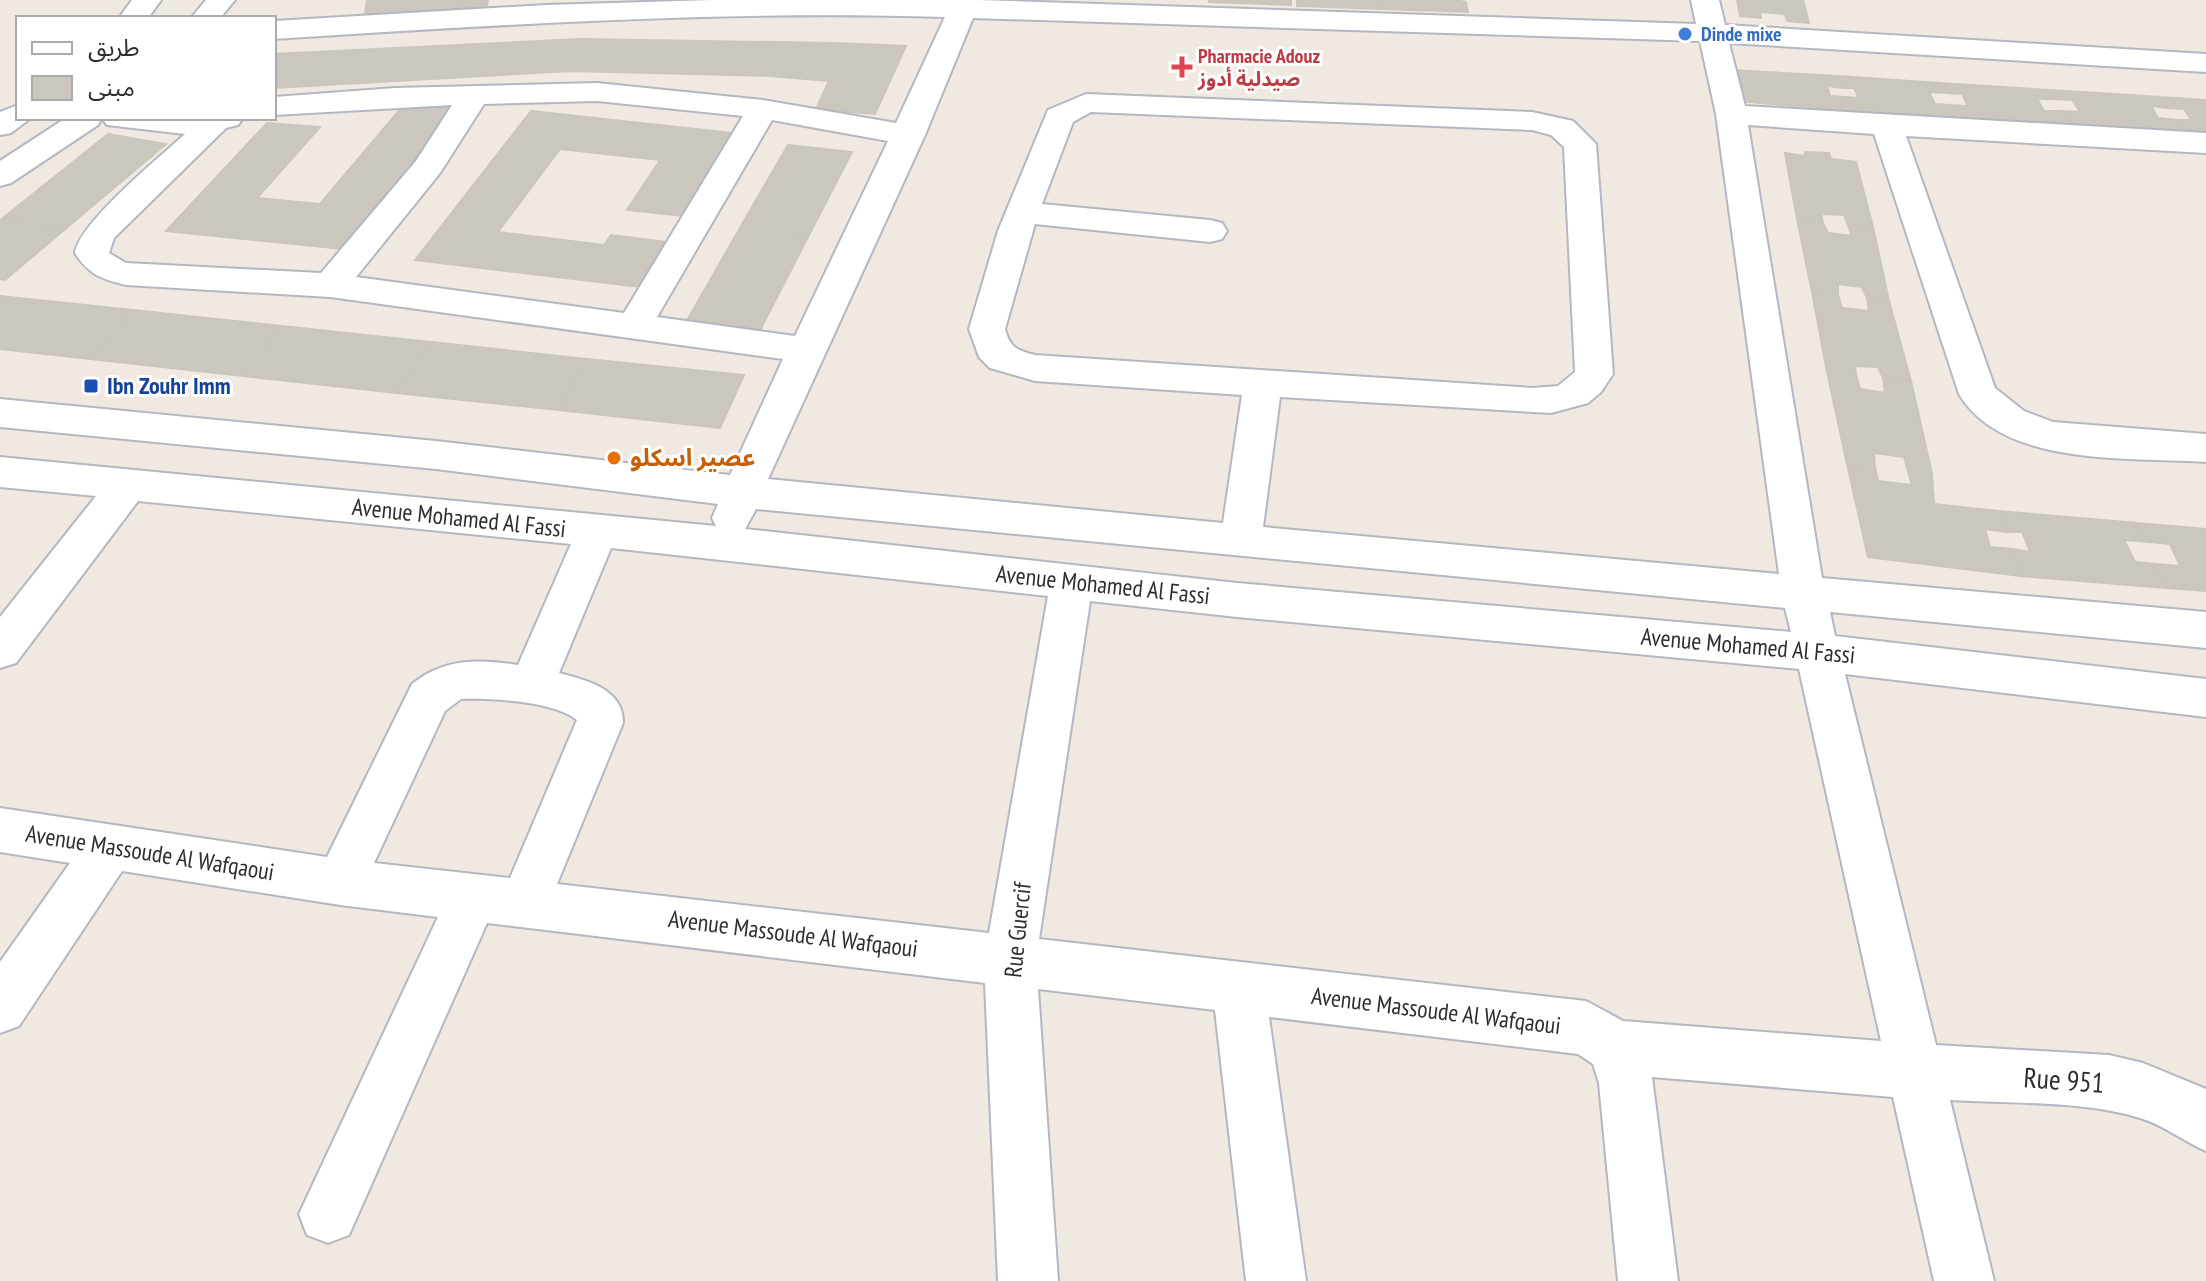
<svg xmlns="http://www.w3.org/2000/svg" width="2206" height="1281" font-family="'PT Sans Narrow','Noto Sans Arabic',sans-serif">
<style>
.building{fill:#cbc7bf;stroke:#cbc5ba;stroke-width:2}
.lines{fill:none;stroke-linecap:round;stroke-linejoin:round}
.minor-casing{stroke:#b4b7c1;stroke-width:4}
.minor{fill:#fff;fill-rule:evenodd}
.shop-dot{fill:#3f7fe0;stroke:#fff;stroke-width:3}
.health-dot{fill:#e0444e;stroke:#fff;stroke-width:3}
.transit-dot{fill:#1a4fb4;stroke:#fff;stroke-width:3}
.food-dot{fill:#e8710a;stroke:#fff;stroke-width:3}
.labels{text-anchor:middle;stroke-width:6;stroke-linejoin:round;paint-order:stroke}
.far-shop-label{font-size:20px;font-weight:bold;fill:#366cbe;stroke:#fff;text-anchor:start}
.far-health-label{font-size:20px;font-weight:bold;fill:#be3a42;stroke:#fff;text-anchor:start}
.transit-label{font-size:24px;font-weight:bold;fill:#164399;stroke:#fff;text-anchor:start}
.food-label{font-size:24px;font-weight:bold;fill:#c56008;stroke:#fff;text-anchor:start}
.street-label{font-size:24px;fill:#2e2e2e;stroke:#fff}
.near-street-label{font-size:28px;fill:#2e2e2e;stroke:#fff}
</style>
<rect width="100%" height="100%" fill="#efe9e1"/>
<path class="building" d="M367,0H488L487,5L460,9V12L364,20Z
M1209,0H1291V5L1209,2Z
M1297,0H1383L1384,9L1297,6Z
M1383,0H1455L1466,2L1468,12L1384,9Z
M1737,0H1803L1809,23L1787,21L1785,14L1760,12L1761,18L1740,16Z
M579,39L835,43L906,46L875,114L816,109L829,81L770,76L571,71L274,88V54Z
M1731,70L1838,76L1843,88L1827,86L1830,96L1847,97L1850,111L1740,101Z
M1838,76L1939,83L1947,93L1929,92L1935,104L1950,105L1956,118L1850,111L1847,97L1859,98L1854,88H1843Z
M1939,83L2049,90L2054,99H2037L2044,111H2062L2069,124L1956,118L1950,105L1968,106L1962,94L1947,93Z
M2049,90L2161,97L2168,108L2151,106L2158,118L2176,120L2183,132L2069,124L2062,111L2080,112L2072,100L2054,99Z
M2161,97L2206,100V134L2183,132L2176,120H2191L2184,109L2168,108Z
M407,101L457,106L343,249L166,231L267,123L320,127L257,198L320,204Z
M531,111L733,133L683,216L627,210L660,160L560,149L498,232L604,245L611,235L667,242L640,287L415,260Z
M108,134L166,144L64,230L3,218Z
M788,145L852,152L809,235L741,226Z
M1805,152L1829,153L1831,159L1856,162L1873,227L1848,225L1844,215L1821,214L1823,223L1797,219L1785,153L1804,156Z
M3,218L64,230L5,280L0,279V221Z
M1797,219L1823,223L1828,233L1852,236L1848,225L1873,227L1889,301L1867,298L1862,287L1838,284V295L1812,292Z
M741,226L809,235L758,334L685,324Z
M1812,292L1838,295L1842,308L1869,311L1867,298L1889,301L1911,381L1883,378L1878,367L1855,366L1856,375L1827,372Z
M0,296L133,310L90,359L0,349Z
M133,310L282,326L243,376L90,359Z
M282,326L431,342L396,393L243,376Z
M431,342L587,359L558,410L396,393Z
M587,359L744,375L720,428L558,410Z
M1827,372L1856,375L1860,389L1885,393L1883,378L1911,381L1932,474L1908,472L1904,457L1874,453L1875,467L1847,464Z
M1847,464L1875,467L1878,481L1912,485L1908,472L1932,474L1934,504L1998,511L2007,532L1985,529L1990,547L2013,549L2021,576L1868,557Z
M1998,511L2137,523L2150,542L2124,540L2135,562L2155,564L2167,588L2021,576L2013,549L2030,552L2022,532H2007Z
M2137,523L2206,529V591L2167,588L2155,564L2180,566L2170,544L2150,542Z"/>
<g class="lines">
<defs>
<path id="minor" d="M132,0H161L148,18H119Z
M206,0H235L220,18H191Z
M712,0H978L1696,24L1691,0H1719L1725,25L2206,54V72L1729,43L1745,106L2206,133V153L1906,136L1995,388L2024,411L2053,422L2206,434V462C2132,457 2003,468 1959,394L1874,134L1748,125L1822,578L2206,612V648L1830,612L1835,636L2206,679V717L1845,674L1936,1045L2109,1055L2143,1063L2206,1089V1151C2183,1141 2164,1125 2140,1118C2080,1100 2012,1104 1950,1100L1994,1281H1934L1893,1097L1652,1077L1678,1281H1618L1599,1083L1593,1064L1578,1054L1269,1017L1306,1281H1246L1215,1010L1038,989L1058,1281H998L985,983L487,923L349,1235L328,1243L307,1235L299,1214L438,917L340,905L122,871L19,1026L0,1033V962L70,863L0,852V808L327,857L412,684C444,658 479,659 518,665L571,544L138,501L16,663L0,668V617L96,496L0,487V457L716,526L712,518L718,504L436,469L0,427V399L436,441L730,475L783,359L330,297L126,285C102,279 89,275 75,253C79,223 160,157 185,134L107,125L102,118L98,125L11,183L0,186V161L66,118H243L238,125L226,128L114,238L109,253L126,263L321,273L416,161L452,105L274,115V97L395,88L597,83L763,100L896,123L945,17C721,10 498,25 274,39V21L546,5ZM973,18L1700,41L1716,114L1779,574L1263,527L1280,397L1551,413L1588,403L1601,392L1613,374L1596,144L1573,121L1532,112L1086,94L1048,110L998,231L969,329L979,357L990,368L1035,381L1242,395L1223,523L768,479L925,135ZM597,101L743,116L624,313L356,277L440,173L484,104ZM1091,112L1532,130L1551,135L1564,147L1575,372L1558,386L1532,388L1035,355C1017,350 1010,348 1005,329L1035,224L1210,242L1222,239L1227,231L1222,223L1210,220L1042,204L1073,122ZM772,120L888,141L795,336L657,317ZM756,509L1785,608L1791,632L1237,583L745,529ZM611,548L1048,596L989,933L557,884L623,723C624,689 586,680 559,673ZM1090,601L1237,617L1799,669L1881,1041L1623,1021L1586,1001L1039,939ZM461,699C491,698 554,701 577,720L510,878L374,863L445,711Z
M18,105V118H31L11,133L0,135V112Z"/>
</defs>
<use href="#minor" class="minor-casing"/>
<use href="#minor" class="minor"/>
</g>
<circle class="shop-dot" cx="1685" cy="34" r="8"/>
<path class="health-dot" d="M1178 55h8v8h8v8h-8v8h-8v-8h-8v-8h8z"/>
<rect class="transit-dot" x="83" y="378" width="16" height="16" rx="4"/>
<circle class="food-dot" cx="614" cy="458" r="8"/>
<g class="labels">
<g class="far-shop-label">
<text x="1701" y="41">Dinde mixe</text>
</g>
<g class="far-health-label">
<text x="1198" y="63">Pharmacie Adouz<tspan x="1198" dy="23">صيدلية أدوز</tspan></text>
</g>
<g class="transit-label">
<text x="107" y="394">Ibn Zouhr Imm</text>
</g>
<g class="food-label">
<text x="630" y="466">عصير اسكلو</text>
</g>
<g class="street-label">
<text transform="translate(459 518) rotate(6)" y="8">Avenue Mohamed Al Fassi</text>
<text transform="translate(1103 585) rotate(6)" y="8">Avenue Mohamed Al Fassi</text>
<text transform="translate(1748 646) rotate(5)" y="8">Avenue Mohamed Al Fassi</text>
<text transform="translate(150 853) rotate(9)" y="8">Avenue Massoude Al Wafqaoui</text>
<text transform="translate(1018 930) rotate(-84)" y="8">Rue Guercif</text>
<text transform="translate(793 934) rotate(7)" y="8">Avenue Massoude Al Wafqaoui</text>
<text transform="translate(1436 1011) rotate(7)" y="8">Avenue Massoude Al Wafqaoui</text>
</g>
<g class="near-street-label">
<text transform="translate(2064 1080) rotate(4)" y="10">Rue 951</text>
</g>
</g>
<rect x="16" y="16" width="260" height="104" fill="#ffffff" stroke="#ababab" stroke-width="2"/>
<rect x="32" y="42" width="40" height="12" fill="#ffffff" stroke="#ababab" stroke-width="2"/>
<text x="88" y="56" font-size="24" fill="#2e2e2e">طريق</text>
<rect x="32" y="76" width="40" height="24" fill="#cbc7bf" stroke="#ababab" stroke-width="2"/>
<text x="88" y="96" font-size="24" fill="#2e2e2e">مبنى</text>
</svg>
